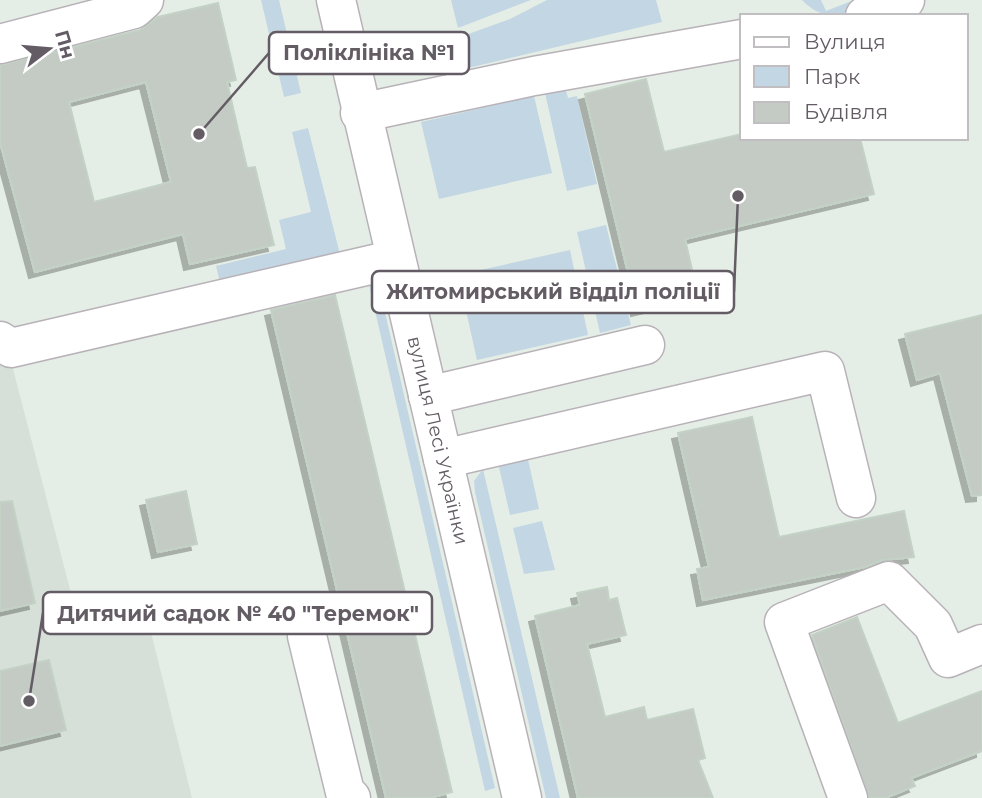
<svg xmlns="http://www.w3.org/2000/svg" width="982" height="798" font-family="Montserrat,sans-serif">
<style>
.education{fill:#d6e0d8}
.green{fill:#c3d6e3}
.building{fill:#c3cbc4;stroke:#c3d2c5;stroke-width:2;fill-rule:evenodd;filter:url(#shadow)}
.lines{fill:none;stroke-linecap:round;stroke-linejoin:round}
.minor-casing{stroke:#b8b2b8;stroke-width:41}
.minor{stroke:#fff;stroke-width:38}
.labels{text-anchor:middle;stroke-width:7;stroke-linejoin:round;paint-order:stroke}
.street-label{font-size:19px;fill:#645c64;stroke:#fff}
.leader{fill:none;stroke:#645c64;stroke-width:2.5}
.callout-dot{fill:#645c64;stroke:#fff;stroke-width:2.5}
.callout{fill:#fff;stroke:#645c64;stroke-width:2.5}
.callout-label{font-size:21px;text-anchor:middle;font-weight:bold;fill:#645c64}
</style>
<defs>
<filter id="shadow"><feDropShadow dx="-6" dy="6" stdDeviation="0" flood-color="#0004"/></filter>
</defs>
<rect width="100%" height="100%" fill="#e5eee6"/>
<path class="education" d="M0,354L11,361L81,632L147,616L192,798H0Z"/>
<path class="green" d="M261,0H279L301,93L284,97Z
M451,0H531L458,28Z
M547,0H656L662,22L468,68L460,37L510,19Z
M802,0H821L826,11L854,0H883C854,14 826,26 802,0Z
M565,87L568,98L577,96L597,184L567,191L545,93Z
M534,96L552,173L439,199L421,122Z
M308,128L342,262L222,291L216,266L286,249L279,220L311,212L292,132Z
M606,225L631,325L600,333L577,232Z
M570,250L588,335L477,360L458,275Z
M377,278L495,788L485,791L368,280Z
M527,455L539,509L510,515L498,463Z
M483,469L560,798H546L475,492L474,481Z
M542,521L555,570L524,574L513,528Z"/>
<path class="building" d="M218,3L236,80L227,82L247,168L255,167L274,245L190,264L183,234L35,272L0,142V65L140,30L158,17ZM146,82L171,182L94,202L69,102Z
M646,79L664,152L742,134V138H860L874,194L685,239L698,296L637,310L585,94Z
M335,295L452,792L429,798H386L271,310Z
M982,315V495L972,496L940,373L917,380L905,334Z
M752,417L779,537L904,511L914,557L882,560L865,567L703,600L697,569L709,567L678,433Z
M186,491L197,544L158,552L146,500Z
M12,501L35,603L0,611V502Z
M607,587L609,600L617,598L626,635L587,644L605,717L644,707L647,720L693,709L705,758L698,760L713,798H578L535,616L580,605L577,593Z
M857,617L898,723L982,691V751L911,778L915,786L885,798H869L812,635Z
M49,660L66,730L0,746V671Z"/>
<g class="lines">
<defs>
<g id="minor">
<path id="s1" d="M336,0L522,798"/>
<path d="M865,16L884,12L905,0"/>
<path d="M0,44L134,9L144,0"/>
<path d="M360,113L534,76L742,39"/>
<path d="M0,341L11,348L396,259"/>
<path d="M428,396L645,345"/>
<path d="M443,459L825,371L856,498"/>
<path d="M307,636L345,792L351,798"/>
<path d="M848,798L784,622L889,581L933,625L948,658L982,644"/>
</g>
</defs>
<use href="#minor" class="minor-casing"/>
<use href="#minor" class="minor"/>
</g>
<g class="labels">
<g class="street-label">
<text dy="7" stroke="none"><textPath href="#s1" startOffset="452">вулиця Лесі Українки</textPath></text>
</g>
</g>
<path class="leader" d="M199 134L269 53M738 196L734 292M29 701L43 613"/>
<g class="callout-dot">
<circle cx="199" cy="134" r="7"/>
<circle cx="738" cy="196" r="7"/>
<circle cx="29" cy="701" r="7"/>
</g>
<g class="callout">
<rect x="269" y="32" width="200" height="42" rx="7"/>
<rect x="372" y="271" width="362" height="42" rx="7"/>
<rect x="43" y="592" width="389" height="42" rx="7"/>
</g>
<g class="callout-label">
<text x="369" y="60">Поліклініка №1</text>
<text x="553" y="299">Житомирський відділ поліції</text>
<text x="238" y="621">Дитячий садок № 40 "Теремок"</text>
</g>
<rect x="740" y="14" width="228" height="126" fill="#ffffff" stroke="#c1bec1" stroke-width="2"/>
<rect x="754" y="37" width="35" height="10" fill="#ffffff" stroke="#c1bec1" stroke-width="2"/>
<text x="804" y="49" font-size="21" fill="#645c64">Вулиця</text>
<rect x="754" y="66" width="35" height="21" fill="#c3d6e3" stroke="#c1bec1" stroke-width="2"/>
<text x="804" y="84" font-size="21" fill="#645c64">Парк</text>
<rect x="754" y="102" width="35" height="21" fill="#c3cbc4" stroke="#c1bec1" stroke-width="2"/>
<text x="804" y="119" font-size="21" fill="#645c64">Будівля</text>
<g transform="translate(49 49) rotate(74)" stroke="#ffffff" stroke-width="5" paint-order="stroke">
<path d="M0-5L12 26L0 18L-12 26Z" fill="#645c64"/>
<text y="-10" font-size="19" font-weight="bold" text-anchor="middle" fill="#645c64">Пн</text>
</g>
</svg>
